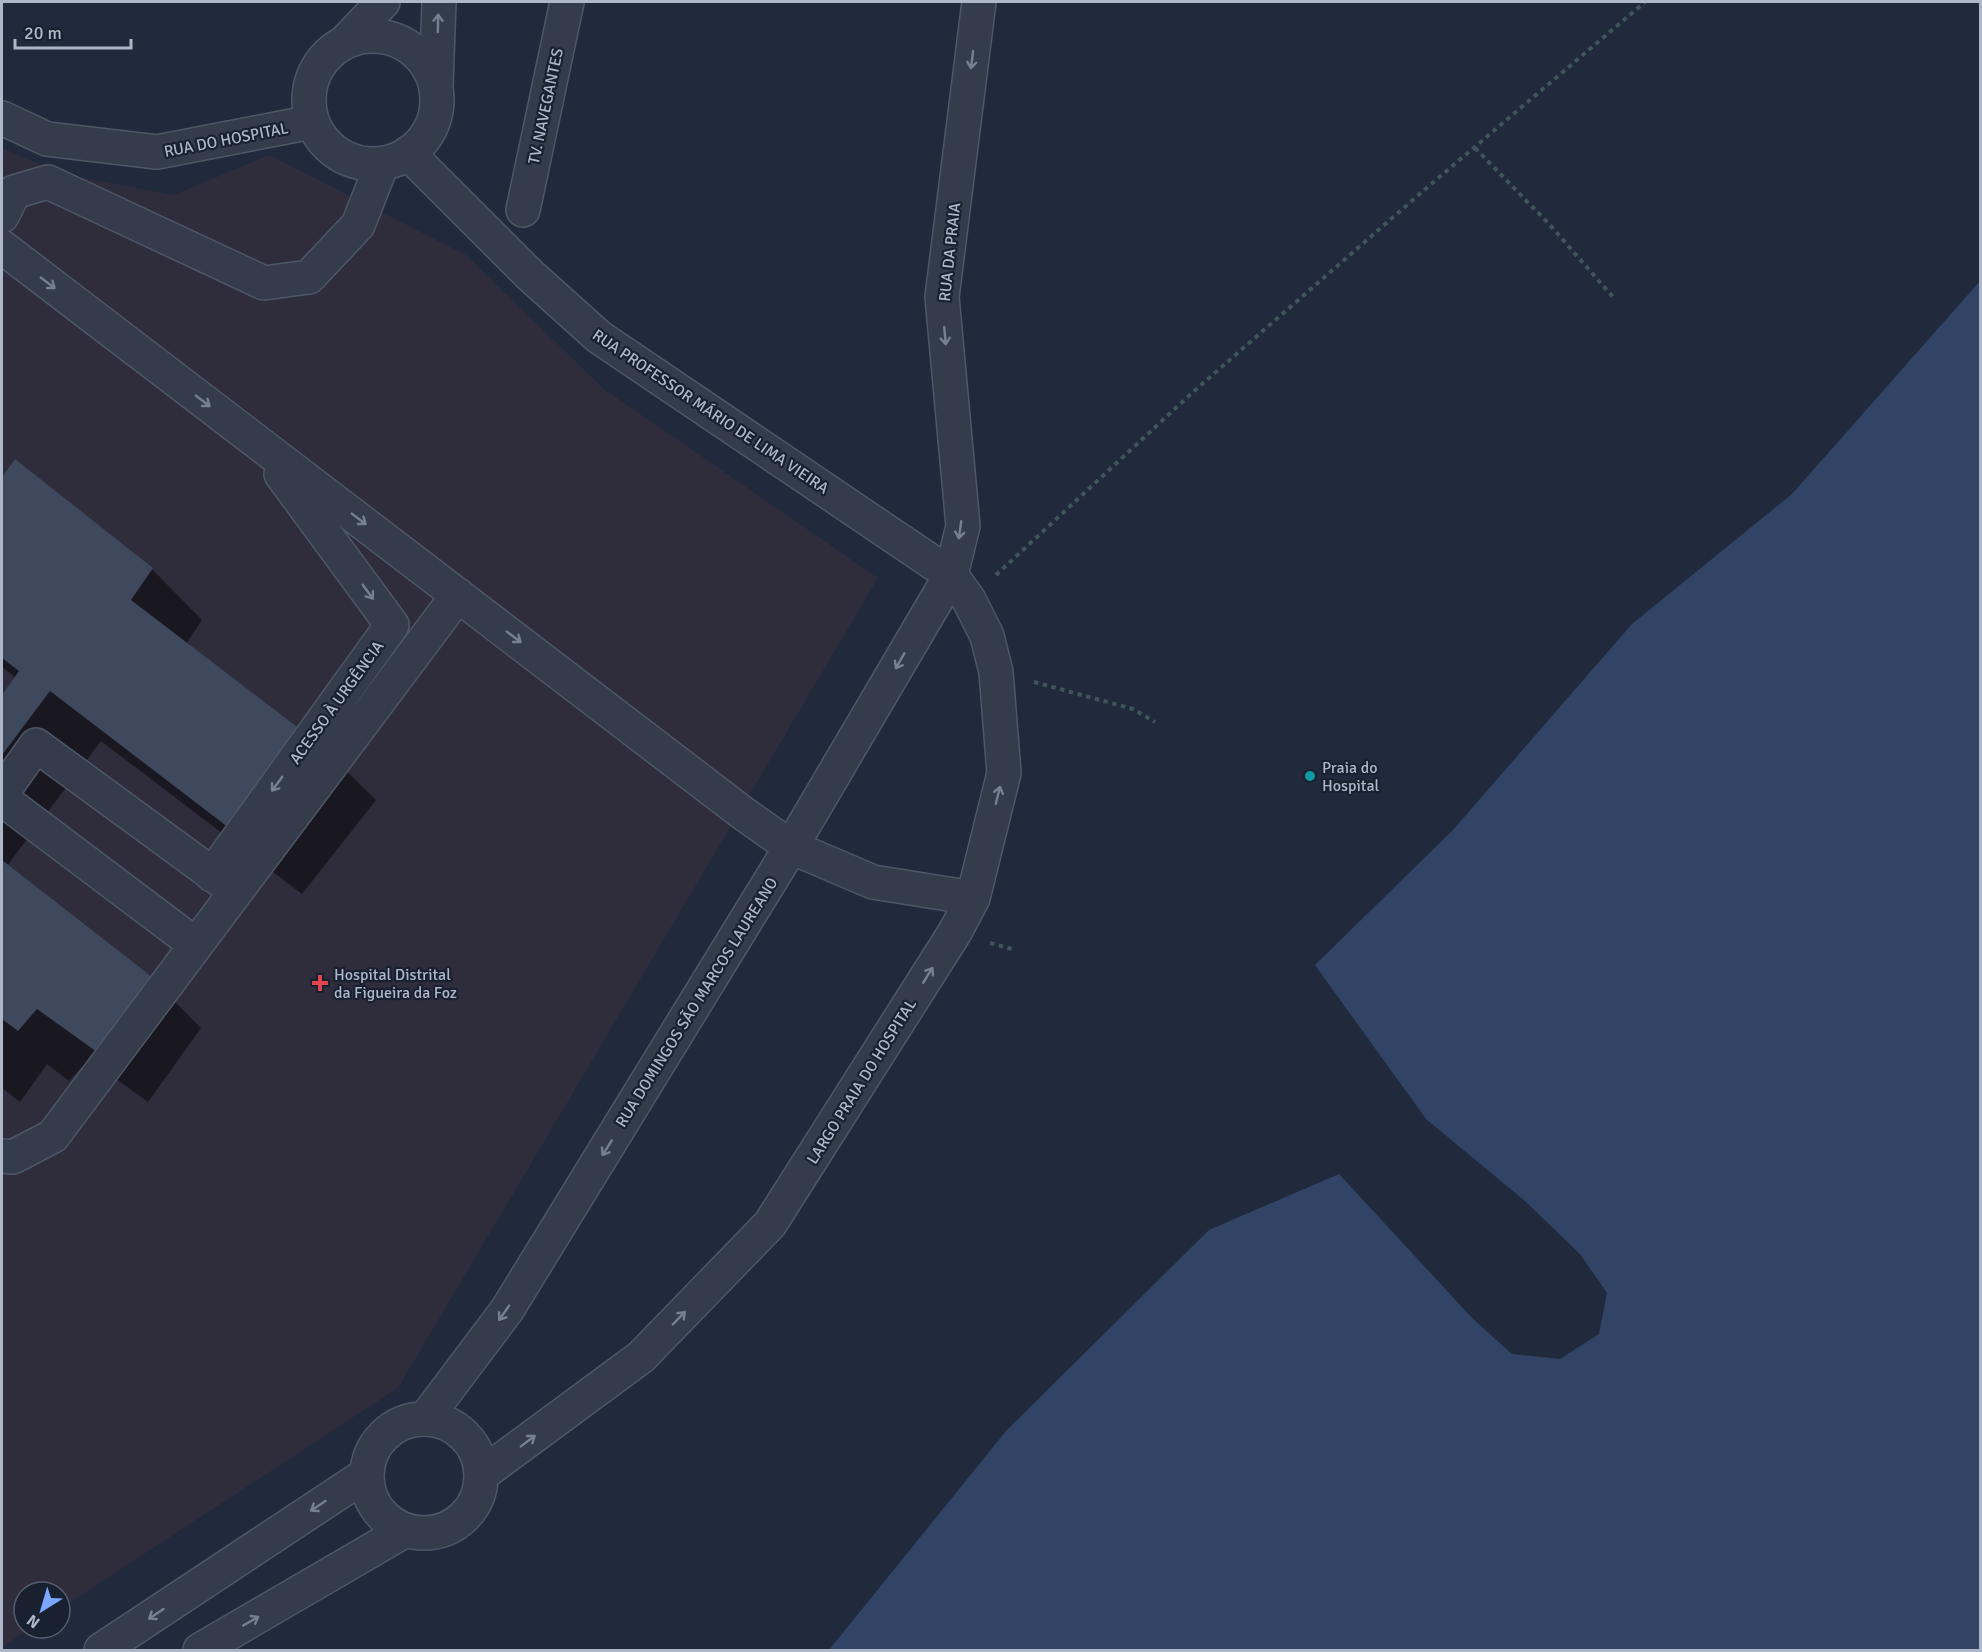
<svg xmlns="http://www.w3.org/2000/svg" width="1982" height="1652" font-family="Signika,sans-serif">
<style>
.medical{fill:#2f2c3c}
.water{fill:#324465}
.shadow{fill:#0007}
.building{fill:#3e495e}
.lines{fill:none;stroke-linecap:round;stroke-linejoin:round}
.minor-casing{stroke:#4e5766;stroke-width:36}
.path{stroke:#3f555a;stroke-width:4;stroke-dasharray:4.5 4.5;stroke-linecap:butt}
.minor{stroke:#343c4c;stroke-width:33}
.oneway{stroke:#778090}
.culture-dot{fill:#0f9aa8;stroke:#192130;stroke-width:2}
.health-dot{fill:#e0444e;stroke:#192130;stroke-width:2}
.labels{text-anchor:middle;stroke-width:4.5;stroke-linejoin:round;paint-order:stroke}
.street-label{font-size:16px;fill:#aeb7c8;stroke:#192130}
.poi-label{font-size:16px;fill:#aeb7c8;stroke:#192130;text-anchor:start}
</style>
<rect width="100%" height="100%" fill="#202a3c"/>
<path class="medical" d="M2,148L62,174L174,195L269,155L466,255L604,389L878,578L398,1388L60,1609V1592H24V1628H31L2,1647Z"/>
<path class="water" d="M1980,281V1650H829L1006,1431L1209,1230L1339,1174L1473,1319L1512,1354L1560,1359L1599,1334L1607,1293L1580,1254L1525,1201L1426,1119L1315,965L1453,830L1632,624L1792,494Z"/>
<path class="shadow" d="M15,461L152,569L202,620L186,644L325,750L376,800L302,894L101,741L7,866L150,977L201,1028L148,1102L89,1059L69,1081L47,1064L20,1102L2,1088V698L16,678L2,667V480Z"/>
<path class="building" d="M15,459L153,568L131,600L326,749L250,844L50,691L2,755V695L19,671L2,658V477Z
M2,860L151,976L97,1052L37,1009L18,1031L2,1019Z"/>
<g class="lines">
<defs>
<path id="minor" d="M309 100a64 64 0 1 1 128 0a64 64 0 1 1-128 0Z
M346,41L383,2
M436,85L439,2
M2,118L47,139L157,152L312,122
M408,153L530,275L599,337L951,575L969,600L987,636L996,672L1004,773L973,898L955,932L770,1224L641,1357L481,1475
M523,210L567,2
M2,216L14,192L48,182L264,283L309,277L358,225L382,164
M2,247L744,814L791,847L873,882L973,898
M2,793L36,745L230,887
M2,799L196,945
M212,875L392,625L281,474
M2,1156L13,1157L53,1136L458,595
M425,1419L507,1310L791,847L951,575L963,526L942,297L979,2
M367 1476a57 57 0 1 1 114 0a57 57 0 1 1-114 0Z
M101,1650L367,1474
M200,1650L406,1530"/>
</defs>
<use href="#minor" class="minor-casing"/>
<path class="path" d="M1475,148L1550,225L1613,297
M996,575L1193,392L1423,191L1645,2
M1034,682L1133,709L1155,722
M990,943L1012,949"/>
<use href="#minor" class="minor"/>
</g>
<defs><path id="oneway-shaft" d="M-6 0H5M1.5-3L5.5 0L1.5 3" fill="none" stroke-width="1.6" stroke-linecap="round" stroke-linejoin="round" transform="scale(1.5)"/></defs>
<g class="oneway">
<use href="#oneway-shaft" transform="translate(438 23) rotate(-89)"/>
<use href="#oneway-shaft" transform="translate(972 60) rotate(97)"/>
<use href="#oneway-shaft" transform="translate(48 283) rotate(37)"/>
<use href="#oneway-shaft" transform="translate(945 336) rotate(85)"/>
<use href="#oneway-shaft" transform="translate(203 401) rotate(37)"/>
<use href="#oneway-shaft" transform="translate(359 519) rotate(37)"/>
<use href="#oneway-shaft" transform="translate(960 530) rotate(98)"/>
<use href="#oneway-shaft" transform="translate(368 592) rotate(54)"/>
<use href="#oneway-shaft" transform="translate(514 637) rotate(37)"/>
<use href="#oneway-shaft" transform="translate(900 661) rotate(120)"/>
<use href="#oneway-shaft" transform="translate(277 784) rotate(126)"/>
<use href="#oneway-shaft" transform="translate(998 795) rotate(-76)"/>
<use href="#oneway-shaft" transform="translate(928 975) rotate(-58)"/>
<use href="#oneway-shaft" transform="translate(607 1148) rotate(122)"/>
<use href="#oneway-shaft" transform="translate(504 1313) rotate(125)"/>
<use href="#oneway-shaft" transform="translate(679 1318) rotate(-46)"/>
<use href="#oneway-shaft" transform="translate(528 1441) rotate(-37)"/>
<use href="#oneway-shaft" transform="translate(318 1506) rotate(146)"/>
<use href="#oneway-shaft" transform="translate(156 1614) rotate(146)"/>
<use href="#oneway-shaft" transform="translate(251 1621) rotate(-30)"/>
</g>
<circle class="culture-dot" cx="1310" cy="776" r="6"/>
<path class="health-dot" d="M317 974h6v6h6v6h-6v6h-6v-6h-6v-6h6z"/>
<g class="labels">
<g class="street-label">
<text transform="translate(545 106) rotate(-78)" y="6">TV. NAVEGANTES</text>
<text transform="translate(226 139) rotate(-11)" y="6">RUA DO HOSPITAL</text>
<text transform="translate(949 252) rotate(-84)" y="6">RUA DA PRAIA</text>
<text transform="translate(711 411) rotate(34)" y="6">RUA PROFESSOR MÁRIO DE LIMA VIEIRA</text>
<text transform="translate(336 702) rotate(-54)" y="6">ACESSO À URGÊNCIA</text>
<text transform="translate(696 1002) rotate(-58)" y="6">RUA DOMINGOS SÃO MARCOS LAUREANO</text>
<text transform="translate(861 1081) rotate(-58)" y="6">LARGO PRAIA DO HOSPITAL</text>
</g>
<g class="poi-label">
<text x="1322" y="773">Praia do<tspan x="1322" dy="18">Hospital</tspan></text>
<text x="334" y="980">Hospital Distrital<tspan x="334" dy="18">da Figueira da Foz</tspan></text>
</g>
</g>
<rect width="1982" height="1652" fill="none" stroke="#aeb7c8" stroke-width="6"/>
<g transform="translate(42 1610) rotate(217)"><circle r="28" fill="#192130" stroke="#555d6d" stroke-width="1.5"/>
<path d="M0-4.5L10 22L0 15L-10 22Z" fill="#7ca6ff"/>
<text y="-9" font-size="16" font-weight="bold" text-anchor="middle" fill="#aeb7c8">N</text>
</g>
<path d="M15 39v9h116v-9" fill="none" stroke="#aeb7c8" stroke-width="3"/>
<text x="24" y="39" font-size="18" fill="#aeb7c8" stroke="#192130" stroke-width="4.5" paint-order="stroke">20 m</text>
</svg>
